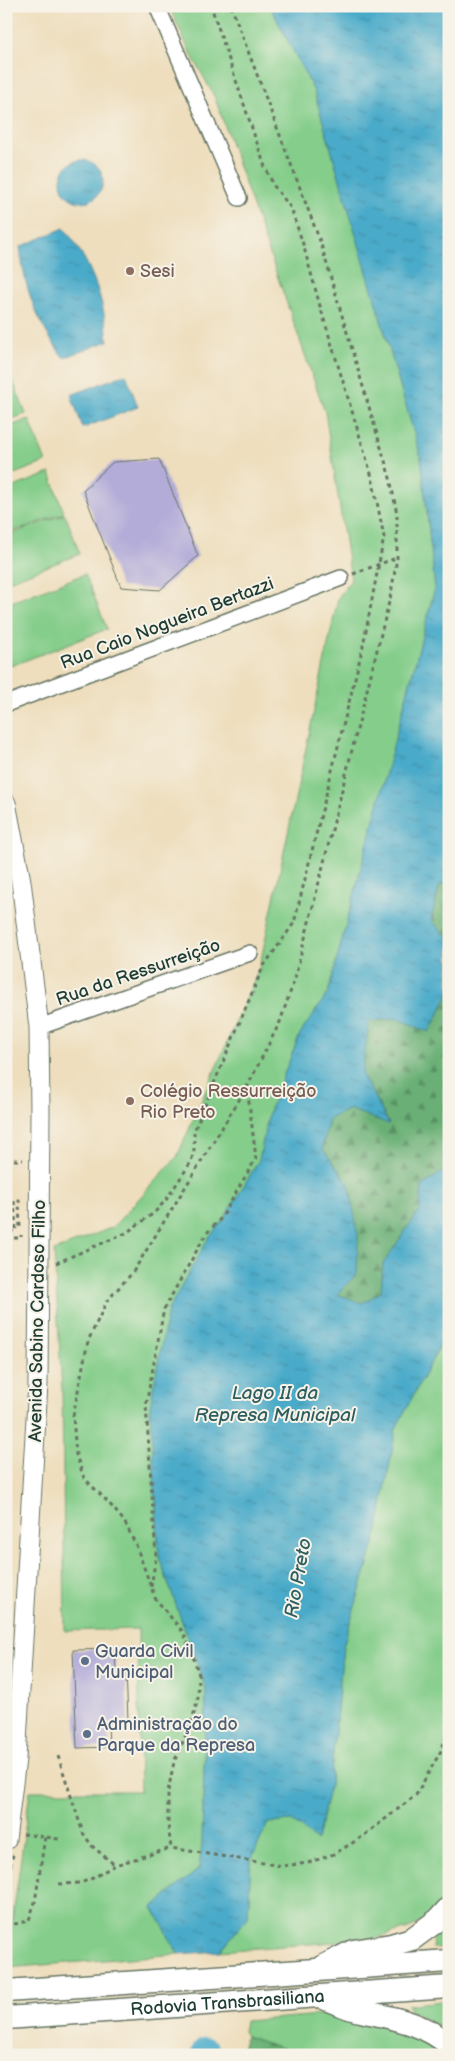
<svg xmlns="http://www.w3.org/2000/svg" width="455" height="2061" font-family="'Balsamiq Sans',sans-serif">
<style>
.green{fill:#84cd8a;stroke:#52855f}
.forest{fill:url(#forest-firs);stroke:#457655}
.water{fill:url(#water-ripples);stroke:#34747e}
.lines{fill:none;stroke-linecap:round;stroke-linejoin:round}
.stream{stroke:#4aaac9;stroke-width:5}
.river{stroke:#4aaac9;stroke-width:29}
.building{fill:#b3acd8}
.minor-casing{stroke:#677564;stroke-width:18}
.major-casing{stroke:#677564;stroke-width:21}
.highway-casing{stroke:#677564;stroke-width:25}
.path{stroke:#677564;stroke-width:3;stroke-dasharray:4 4;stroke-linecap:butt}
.minor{stroke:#fff;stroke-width:15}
.major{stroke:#fff;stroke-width:19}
.highway{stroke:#fff;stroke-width:22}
.education-dot{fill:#8d6e63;stroke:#f7f3e8;stroke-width:2}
.service-dot{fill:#5c6f8a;stroke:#f7f3e8;stroke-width:2}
.labels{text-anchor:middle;stroke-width:4;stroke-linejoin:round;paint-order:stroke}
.education-label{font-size:18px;fill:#785e54;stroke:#f7f3e8;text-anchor:start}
.street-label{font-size:18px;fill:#1f3d34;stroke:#f7f3e8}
.service-label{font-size:18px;fill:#4e5e75;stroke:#f7f3e8;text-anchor:start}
.water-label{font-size:19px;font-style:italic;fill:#2c5e61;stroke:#f7f3e8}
</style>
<defs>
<pattern id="forest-firs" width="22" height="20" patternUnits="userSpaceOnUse" patternTransform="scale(1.25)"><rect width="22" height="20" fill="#6bb076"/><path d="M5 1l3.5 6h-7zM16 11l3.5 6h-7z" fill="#579062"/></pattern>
<pattern id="water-ripples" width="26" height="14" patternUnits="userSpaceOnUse" patternTransform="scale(1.25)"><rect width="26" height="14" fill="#4aaac9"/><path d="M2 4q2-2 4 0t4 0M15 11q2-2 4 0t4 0" fill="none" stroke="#3d8ca4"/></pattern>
</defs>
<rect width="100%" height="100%" fill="#f7f3e8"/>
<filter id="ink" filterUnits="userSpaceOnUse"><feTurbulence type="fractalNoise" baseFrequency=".02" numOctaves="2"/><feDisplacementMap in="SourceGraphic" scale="10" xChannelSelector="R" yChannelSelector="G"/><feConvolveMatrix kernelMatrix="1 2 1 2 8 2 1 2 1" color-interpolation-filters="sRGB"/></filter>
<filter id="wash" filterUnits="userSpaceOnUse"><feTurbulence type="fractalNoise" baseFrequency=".0096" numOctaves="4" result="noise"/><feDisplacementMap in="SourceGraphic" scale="20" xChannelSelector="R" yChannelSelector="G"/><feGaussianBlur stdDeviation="1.12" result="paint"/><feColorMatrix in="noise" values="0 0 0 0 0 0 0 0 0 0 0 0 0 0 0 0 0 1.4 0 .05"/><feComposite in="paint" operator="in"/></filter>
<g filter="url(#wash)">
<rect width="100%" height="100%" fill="#eedebd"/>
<path class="green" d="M169,6H270L314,91L421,457L435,588L328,993L300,1034L269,1112L259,1160L224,1219L209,1237L150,1406L159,1557L206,1689L202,1844L199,1869L153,1907L178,1954L6,1968L30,1791H140L138,1629L65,1631L62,1390L54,1251L113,1227L177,1157L259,969L338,598L351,580L325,412L215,98L189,50Z
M9,371L26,414L6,421V372Z
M29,419L46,462L6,477V428Z
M50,473L64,513L6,534V490Z
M65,514L80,554L6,582V536Z
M85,574L107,629L11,666L6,652V604Z
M449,1328V1890L441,1902L428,1917L409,1929L373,1939L220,1951L248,1917L251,1860L268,1823L292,1821L317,1840L330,1785L343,1646L377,1534L396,1428Z
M449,1920V1947L432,1948L433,1938Z
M449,2000V2032L410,2010L407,2005Z
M332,2014C370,2018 410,2029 439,2055H300L246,2036L243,2031L245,2021Z"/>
<path class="forest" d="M440,884H449V939L431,920Z
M449,994V1161L444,1171L422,1186L420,1209L383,1264L381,1292L362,1303L336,1294L322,1149L329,1119L349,1109L389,1123L362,1075L368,1022L395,1018L429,1032Z
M246,2036L296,2053L300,2055H242L241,2051Z"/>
<path class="water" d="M270,6H449V884H440L431,920L449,939V994L429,1032L395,1018L369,1022L362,1075L389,1124L349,1109L329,1119L322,1148L349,1184L358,1235L357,1274L337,1294L362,1303L381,1292L383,1264L420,1209L422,1186L444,1171L449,1161V1328L396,1428L377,1534L343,1646L330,1785L317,1840L292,1821L268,1823L251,1860L248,1917L220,1951L178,1954L153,1907L199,1869L202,1844L206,1689L159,1557L150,1406L168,1310L209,1237L224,1219L259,1160L269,1112L300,1034L328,993L435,588L421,457L314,91Z
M61 181a21 21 0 1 1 42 0a21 21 0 1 1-42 0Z
M64,228C91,262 104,298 108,341L64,358C38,325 24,289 20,247Z
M126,374L138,407L83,428L71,395Z"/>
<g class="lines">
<path class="stream" d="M206,2052L228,2055"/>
<path class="river" d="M205,2055L206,2052"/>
</g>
<g id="blocks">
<path class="building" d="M159,459L198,556L160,590L121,587L83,490L113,462Z
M115,1649L116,1670H126L128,1721L108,1723L109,1747L77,1748L73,1650Z"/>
</g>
</g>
<g filter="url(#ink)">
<use href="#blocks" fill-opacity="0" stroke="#677564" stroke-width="1"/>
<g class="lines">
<defs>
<path id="minor" d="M157,6L239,198
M6,704L341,578
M39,1027L250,953"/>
<path id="major" d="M6,803L21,881L39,1027L40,1113L38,1384L16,1759L6,1840"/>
<g id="highway">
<path d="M324,1966L353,1951L391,1945L412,1939L438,1920L449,1908"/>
<path d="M6,1991L449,1961"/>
<path d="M324,1998C336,2003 348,2009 361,2011C392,2018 425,2023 449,2045"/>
<path id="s1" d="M6,2018L449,1987"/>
</g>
</defs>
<use href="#minor" class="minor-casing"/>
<use href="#major" class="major-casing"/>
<use href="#highway" class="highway-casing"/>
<path class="path" d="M231,6L320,241L390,478L397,514V558L391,594L295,978L280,1022L247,1087L133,1272L107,1301L88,1341L73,1416L76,1455L84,1478L108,1502L124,1521L136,1545L155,1598L183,1632L193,1656L199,1675L198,1698L192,1721L174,1762L168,1791V1824L171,1848L282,1866L308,1863L334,1854L362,1837L416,1795L442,1749L449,1727
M353,574L396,558
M6,1130L9,1148H6
M6,1160H23
M6,1201H8L10,1231H16L14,1201L19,1200L20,1228
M6,1238H21V1235
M56,1263L126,1233L154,1213L166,1200L191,1162L194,1150V1131L263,967L294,923L363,646L384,537L372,477L320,306L303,244L291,208L274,186L265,167L211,6
M151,1587L156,1557L146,1405L164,1309L206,1234L222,1217L256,1158L247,1087
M58,1756L83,1833L92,1846L115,1865
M23,1834L59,1839
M59,1884L81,1883L93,1878L115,1865L171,1848
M6,1890L13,1854
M6,1925L21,1923L29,1920L35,1902L45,1837"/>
<use href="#minor" class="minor"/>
<use href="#major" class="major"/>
<use href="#highway" class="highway"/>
</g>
</g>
<g class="education-dot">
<circle cx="130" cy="271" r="5"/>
<circle cx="130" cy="1101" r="5"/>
</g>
<g class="service-dot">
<circle cx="85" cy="1661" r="5"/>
<circle cx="87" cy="1734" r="5"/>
</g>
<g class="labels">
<g class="education-label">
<text x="140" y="277">Sesi</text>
<text x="140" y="1097">Colégio Ressurreição<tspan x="140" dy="21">Rio Preto</tspan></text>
</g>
<g class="street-label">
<text transform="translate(167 623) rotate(-21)" y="6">Rua Caio Nogueira Bertazzi</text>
<text transform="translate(138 972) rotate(-19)" y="6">Rua da Ressurreição</text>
<text transform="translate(37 1321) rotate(-89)" y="6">Avenida Sabino Cardoso Filho</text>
<text dy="6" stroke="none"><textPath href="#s1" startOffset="222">Rodovia Transbrasiliana</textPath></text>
</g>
<g class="service-label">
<text x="95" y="1657">Guarda Civil<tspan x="95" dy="21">Municipal</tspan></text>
<text x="97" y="1730">Administração do<tspan x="97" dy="21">Parque da Represa</tspan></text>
</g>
<g class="water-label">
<text x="275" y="1399">Lago II da<tspan x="275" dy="22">Represa Municipal</tspan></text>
<text transform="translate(297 1578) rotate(-80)" y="7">Rio Preto</text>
</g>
</g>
<rect width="455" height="2061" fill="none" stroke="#f7f3e8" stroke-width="25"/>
</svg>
